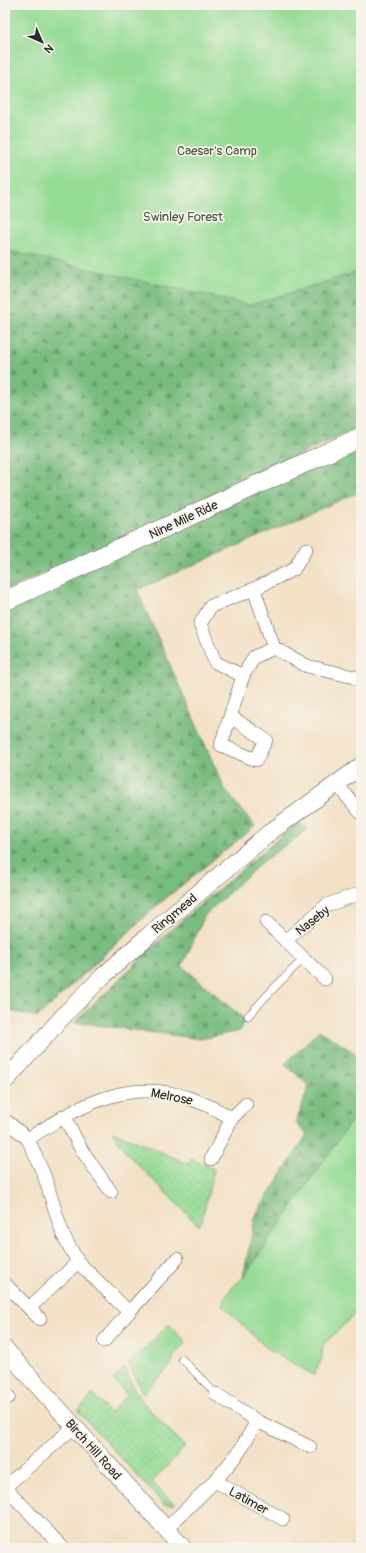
<svg xmlns="http://www.w3.org/2000/svg" width="366" height="1553" font-family="Pangolin,sans-serif">
<style>
.grass{fill:url(#grass-dots);stroke:#608460}
.forest{fill:url(#forest-firs);stroke:#527455}
.green{fill:#95dc96;stroke:#608460}
.lines{fill:none;stroke-linecap:round;stroke-linejoin:round}
.service-casing{stroke:#494642;stroke-width:8}
.minor-casing{stroke:#494642;stroke-width:14}
.tertiary-casing{stroke:#494642;stroke-width:18}
.secondary-casing{stroke:#494642;stroke-width:20}
.service{stroke:#fff;stroke-width:7}
.minor{stroke:#fff;stroke-width:13}
.tertiary{stroke:#fff;stroke-width:17}
.secondary{stroke:#fff;stroke-width:19}
.labels{text-anchor:middle;stroke-width:3.5;stroke-linejoin:round;paint-order:stroke}
.park-label{font-size:13px;fill:#465746;stroke:#f7f3e8}
.street-label{font-size:13px;fill:#2b2b2b;stroke:#f7f3e8}
</style>
<defs>
<pattern id="grass-dots" width="8" height="8" patternUnits="userSpaceOnUse"><rect width="8" height="8" fill="#95dc96"/><path d="M2 2h.1M6 6h.1" fill="none" stroke="#81bd81" stroke-width="1.8" stroke-linecap="round"/></pattern>
<pattern id="forest-firs" width="22" height="20" patternUnits="userSpaceOnUse"><rect width="22" height="20" fill="#78bc7f"/><path d="M5 1l3.5 6h-7zM16 11l3.5 6h-7z" fill="#639968"/></pattern>
</defs>
<rect width="100%" height="100%" fill="#f7f3e8"/>
<filter id="ink" filterUnits="userSpaceOnUse"><feTurbulence type="fractalNoise" baseFrequency=".025" numOctaves="2"/><feDisplacementMap in="SourceGraphic" scale="8" xChannelSelector="R" yChannelSelector="G"/><feConvolveMatrix kernelMatrix="1 2 1 2 8 2 1 2 1" color-interpolation-filters="sRGB"/></filter>
<filter id="wash" filterUnits="userSpaceOnUse"><feTurbulence type="fractalNoise" baseFrequency=".012" numOctaves="4" result="noise"/><feDisplacementMap in="SourceGraphic" scale="16" xChannelSelector="R" yChannelSelector="G"/><feGaussianBlur stdDeviation="0.9" result="paint"/><feColorMatrix in="noise" values="0 0 0 0 0 0 0 0 0 0 0 0 0 0 0 0 0 1.4 0 .05"/><feComposite in="paint" operator="in"/></filter>
<g filter="url(#wash)">
<rect width="100%" height="100%" fill="#f3e1c6"/>
<path class="grass" d="M112,1131L189,1164L191,1159L214,1169L201,1223L198,1225L128,1155Z
M169,1324L186,1342L172,1359L174,1362L143,1394L129,1364Z
M124,1368L139,1398L185,1447L152,1482L174,1504L164,1505L78,1411L93,1394L110,1413L127,1395L113,1380Z"/>
<path class="forest" d="M5,5H361V426L5,591Z
M361,448V491L137,590L225,790L255,826L155,907L38,1017L5,1010V613L127,549Z
M299,821L307,830L262,862L205,915L182,966L244,1019L240,1031L201,1039L75,1022L167,933Z
M319,1030L361,1057V1151L244,1300L243,1278L256,1214L307,1135L296,1123L309,1086L285,1064Z"/>
<path class="green" d="M5,5H361V271L250,305L5,250Z
M361,1107V1308L322,1346V1358L314,1375L269,1350L222,1305L230,1290L243,1278Z"/>
</g>
<g filter="url(#ink)">
<g class="lines">
<defs>
<path id="service" d="M248,1016L273,989L304,958
M182,1359L216,1394"/>
<path id="minor" d="M254,589L274,648
M243,676L215,662L200,624L211,606L254,589L294,569L306,549
M231,717L266,740L256,760L221,745L243,676L254,657L274,648L307,666L354,677L361,681
M336,783L361,813
M266,922L325,979
M286,940L327,905L361,893
M64,1116L81,1149L111,1192
M232,1118L246,1104
M5,1120L28,1139L44,1175L63,1235L78,1262L129,1312L177,1259
M28,1139C84,1102 135,1074 202,1103C213,1107 222,1113 232,1118L211,1159
M5,1284L29,1308L78,1262
M29,1308L40,1319
M104,1341L129,1312
M216,1394L257,1421
M5,1399L9,1397
M215,1481L283,1519
M5,1487L74,1427
M5,1487L63,1548
M166,1529L215,1481L239,1452L257,1421L310,1447"/>
<path id="tertiary" d="M5,1081L67,1012L102,977L149,935L269,833L361,766
M5,1349L183,1548"/>
<path id="secondary" d="M5,601L361,437"/>
</defs>
<use href="#service" class="service-casing"/>
<use href="#minor" class="minor-casing"/>
<use href="#tertiary" class="tertiary-casing"/>
<use href="#secondary" class="secondary-casing"/>
<use href="#service" class="service"/>
<use href="#minor" class="minor"/>
<use href="#tertiary" class="tertiary"/>
<use href="#secondary" class="secondary"/>
</g>
</g>
<g class="labels">
<g class="park-label">
<text x="217" y="155">Caesar's Camp</text>
<text x="183" y="221">Swinley Forest</text>
</g>
<g class="street-label">
<text transform="translate(183 519) rotate(-25)" y="5">Nine Mile Ride</text>
<text transform="translate(174 913) rotate(-40)" y="5">Ringmead</text>
<text transform="translate(312 920) rotate(-38)" y="5">Naseby</text>
<text transform="translate(172 1096) rotate(11)" y="5">Melrose</text>
<text transform="translate(94 1449) rotate(48)" y="5">Birch Hill Road</text>
<text transform="translate(249 1500) rotate(29)" y="5">Latimer</text>
</g>
</g>
<rect width="366" height="1553" fill="none" stroke="#f7f3e8" stroke-width="20"/>
<g transform="translate(42 42) rotate(135)" stroke="#f7f3e8" stroke-width="3" paint-order="stroke">
<path d="M0-3L7 15L0 10L-7 15Z" fill="#2b2b2b"/>
<text y="-6" font-size="11" font-weight="bold" text-anchor="middle" fill="#2b2b2b">N</text>
</g>
</svg>
